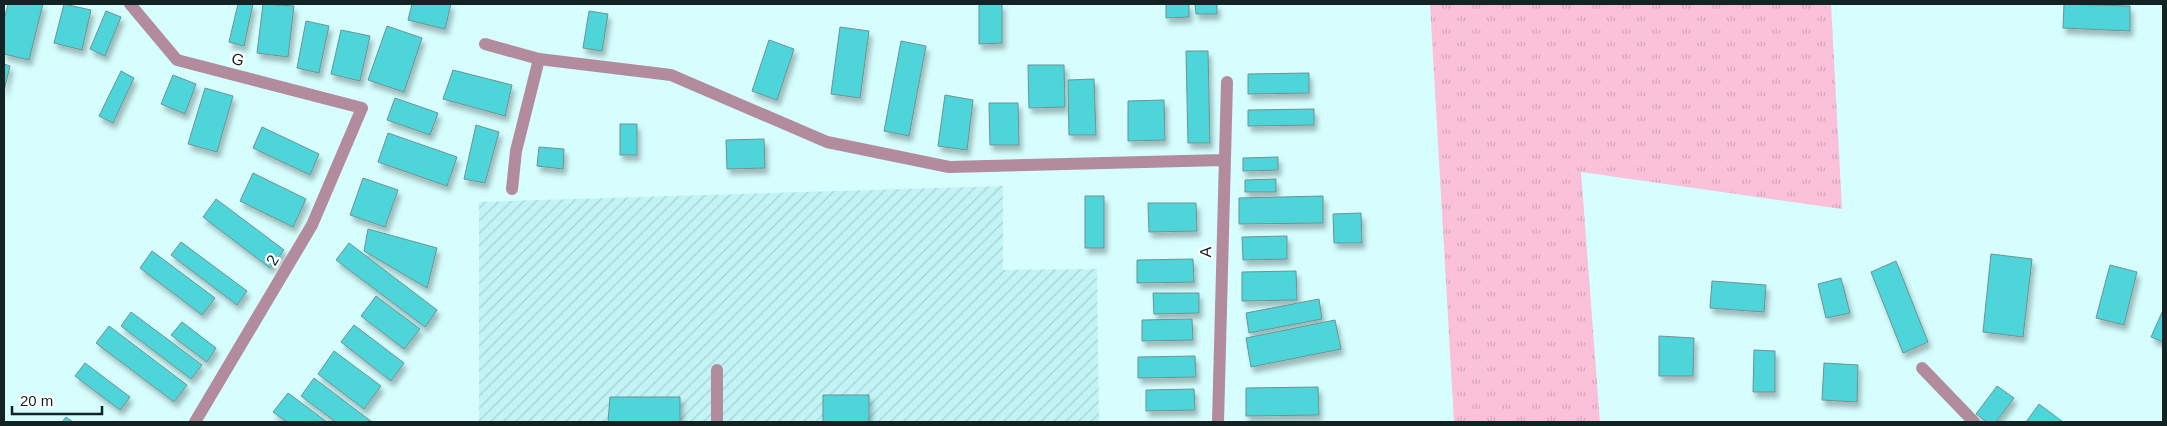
<svg xmlns="http://www.w3.org/2000/svg" width="2167" height="426" font-family="Helvetica,sans-serif">
<style>
.industrial{fill:url(#industrial-furrows)}
.grass{fill:url(#grass-tufts)}
.building{fill:#4dd5d9;stroke:#6e9293;filter:url(#shadow)}
.lines{fill:none;stroke-linecap:round;stroke-linejoin:round}
.lane{stroke:#b28b9c;stroke-width:12}
.street{stroke:#b28b9c;stroke-width:12}
.labels{text-anchor:middle;stroke-width:4.5;stroke-linejoin:round;paint-order:stroke}
.street-label{font-size:16px;fill:#132222;stroke:#fff}
</style>
<defs>
<pattern id="industrial-furrows" width="10" height="10" patternUnits="userSpaceOnUse" patternTransform="scale(1.25)"><rect width="10" height="10" fill="#c2f4f5"/><path d="M-1 1l2-2M0 10L10 0M9 11l2-2" fill="none" stroke="#a6d1d2"/></pattern>
<pattern id="grass-tufts" width="24" height="20" patternUnits="userSpaceOnUse" patternTransform="scale(1.25)"><rect width="24" height="20" fill="#fac1d9"/><path d="M3 7l-1-3M5 7V3M7 7l1-3M15 17l-1-3M17 17v-4M19 17l1-3" fill="none" stroke="#d5a6ba"/></pattern>
<filter id="shadow"><feDropShadow dx="3" dy="5.5" stdDeviation="2.5" flood-color="#0004"/></filter>
</defs>
<rect width="100%" height="100%" fill="#d6fefe"/>
<path class="industrial" d="M1003,186V270L1097,269L1099,422H479V202Z"/>
<path class="grass" d="M1430,4H1831L1842,209L1581,172L1600,422H1454Z"/>
<path class="building" d="M8,4H43L29,60L4,54V20Z
M64,4L91,10L82,50L54,43Z
M238,4H253L244,46L229,42Z
M263,4L294,6L288,57L257,53Z
M412,4H451L445,29L408,20Z
M979,4H1002V43L979,44Z
M1166,4H1189V17L1166,18Z
M1195,4H1217V14H1196Z
M2064,4L2130,6V31L2063,28Z
M106,11L121,17L105,56L90,49Z
M589,11L608,14L602,51L583,48Z
M306,21L329,26L319,73L297,68Z
M387,26L422,38L404,92L368,80Z
M840,27L869,31L860,98L831,94Z
M341,30L370,36L360,81L331,74Z
M769,40L794,49L777,100L752,91Z
M901,41L926,46L909,136L884,131Z
M1186,51H1208L1210,143H1188Z
M4,64L10,66L4,91Z
M1028,65H1064L1065,107L1029,108Z
M453,70L512,85L505,116L443,99Z
M121,71L134,78L113,123L99,116Z
M1309,73V93L1248,94V74Z
M173,75L196,84L185,114L161,104Z
M1094,79L1096,135H1069L1068,80Z
M205,88L233,96L217,152L188,144Z
M945,95L973,100L967,150L938,146Z
M395,98L438,113L430,135L387,120Z
M1164,100L1165,140L1128,141V101Z
M989,103H1018L1019,145H990Z
M1314,109V125L1248,126V110Z
M620,124H637V155H620Z
M476,125L499,132L485,183L464,179Z
M262,127L319,154L310,175L253,148Z
M388,133L457,157L447,186L378,162Z
M764,139L765,168L727,169L726,140Z
M539,147L564,149L563,169L537,166Z
M1278,157V170L1243,171V158Z
M253,173L306,199L293,227L240,201Z
M363,178L398,190L385,227L350,215Z
M1276,179V192H1245V180Z
M1085,196H1104V248H1085Z
M1323,196V223L1239,224V198Z
M216,199L284,250L270,268L203,217Z
M1148,203H1196L1197,231L1149,232Z
M1361,213L1362,243H1334L1333,214Z
M368,229L437,248L427,288L364,251Z
M1287,236V259L1243,260L1242,237Z
M181,242L247,291L237,305L171,255Z
M349,243L437,310L425,327L336,260Z
M152,251L215,298L202,315L140,268Z
M1991,254L2032,259L2023,337L1983,332Z
M1193,259L1194,282L1137,283V260Z
M1896,261L1928,342L1903,353L1871,272Z
M2110,265L2137,272L2124,325L2096,318Z
M1296,271L1297,300L1242,301V272Z
M1841,278L1850,313L1826,318L1818,284Z
M1712,281L1766,285L1764,312L1710,308Z
M1153,293H1199V313L1154,314Z
M376,296L420,329L404,349L361,316Z
M1319,299L1322,319L1249,333L1246,313Z
M2163,310V342L2151,337Z
M131,312L202,365L191,379L121,326Z
M1192,319L1193,340L1142,341V320Z
M1335,320L1341,349L1251,367L1246,338Z
M182,322L216,348L207,362L171,335Z
M354,325L404,363L391,381L341,342Z
M109,326L187,385L174,402L96,343Z
M1659,336L1694,338L1693,376H1659Z
M1754,350L1775,351V392H1753Z
M334,351L381,386L364,409L318,374Z
M1195,356L1196,377L1138,378V357Z
M85,363L130,397L120,410L75,376Z
M1824,363L1858,365L1857,402L1822,400Z
M314,378L372,422H336L301,396Z
M1997,386L2014,398L1996,422H1987L1976,414Z
M1318,387L1319,415L1246,416V388Z
M1194,389L1195,410L1146,411V390Z
M288,393L327,422H287L273,412Z
M823,395H869V422H823Z
M610,397H680V422H608Z
M2039,404L2063,422H2026Z
M66,417L73,422H62Z"/>
<g class="lines">
<path class="lane" d="M512,189L516,151L539,59
M717,422V370"/>
<path class="street" d="M130,4L177,60L362,108L312,225L195,422
M485,44L539,59L671,75L827,142L949,167L1223,160
M1922,368L1974,422
M1218,422L1227,82"/>
</g>
<g class="labels">
<g class="street-label">
<text transform="translate(238 59) rotate(14)" y="6">G</text>
<text transform="translate(1205 252) rotate(-89)" y="6">A</text>
<text transform="translate(272 260) rotate(-60)" y="6">2</text>
</g>
</g>
<rect width="2167" height="426" fill="none" stroke="#132222" stroke-width="10"/>
<path d="M12 406v8h90v-8" fill="none" stroke="#132222" stroke-width="2.5"/>
<text x="20" y="406" font-size="15" fill="#132222" stroke="#ffffff" stroke-width="4" paint-order="stroke">20 m</text>
</svg>
